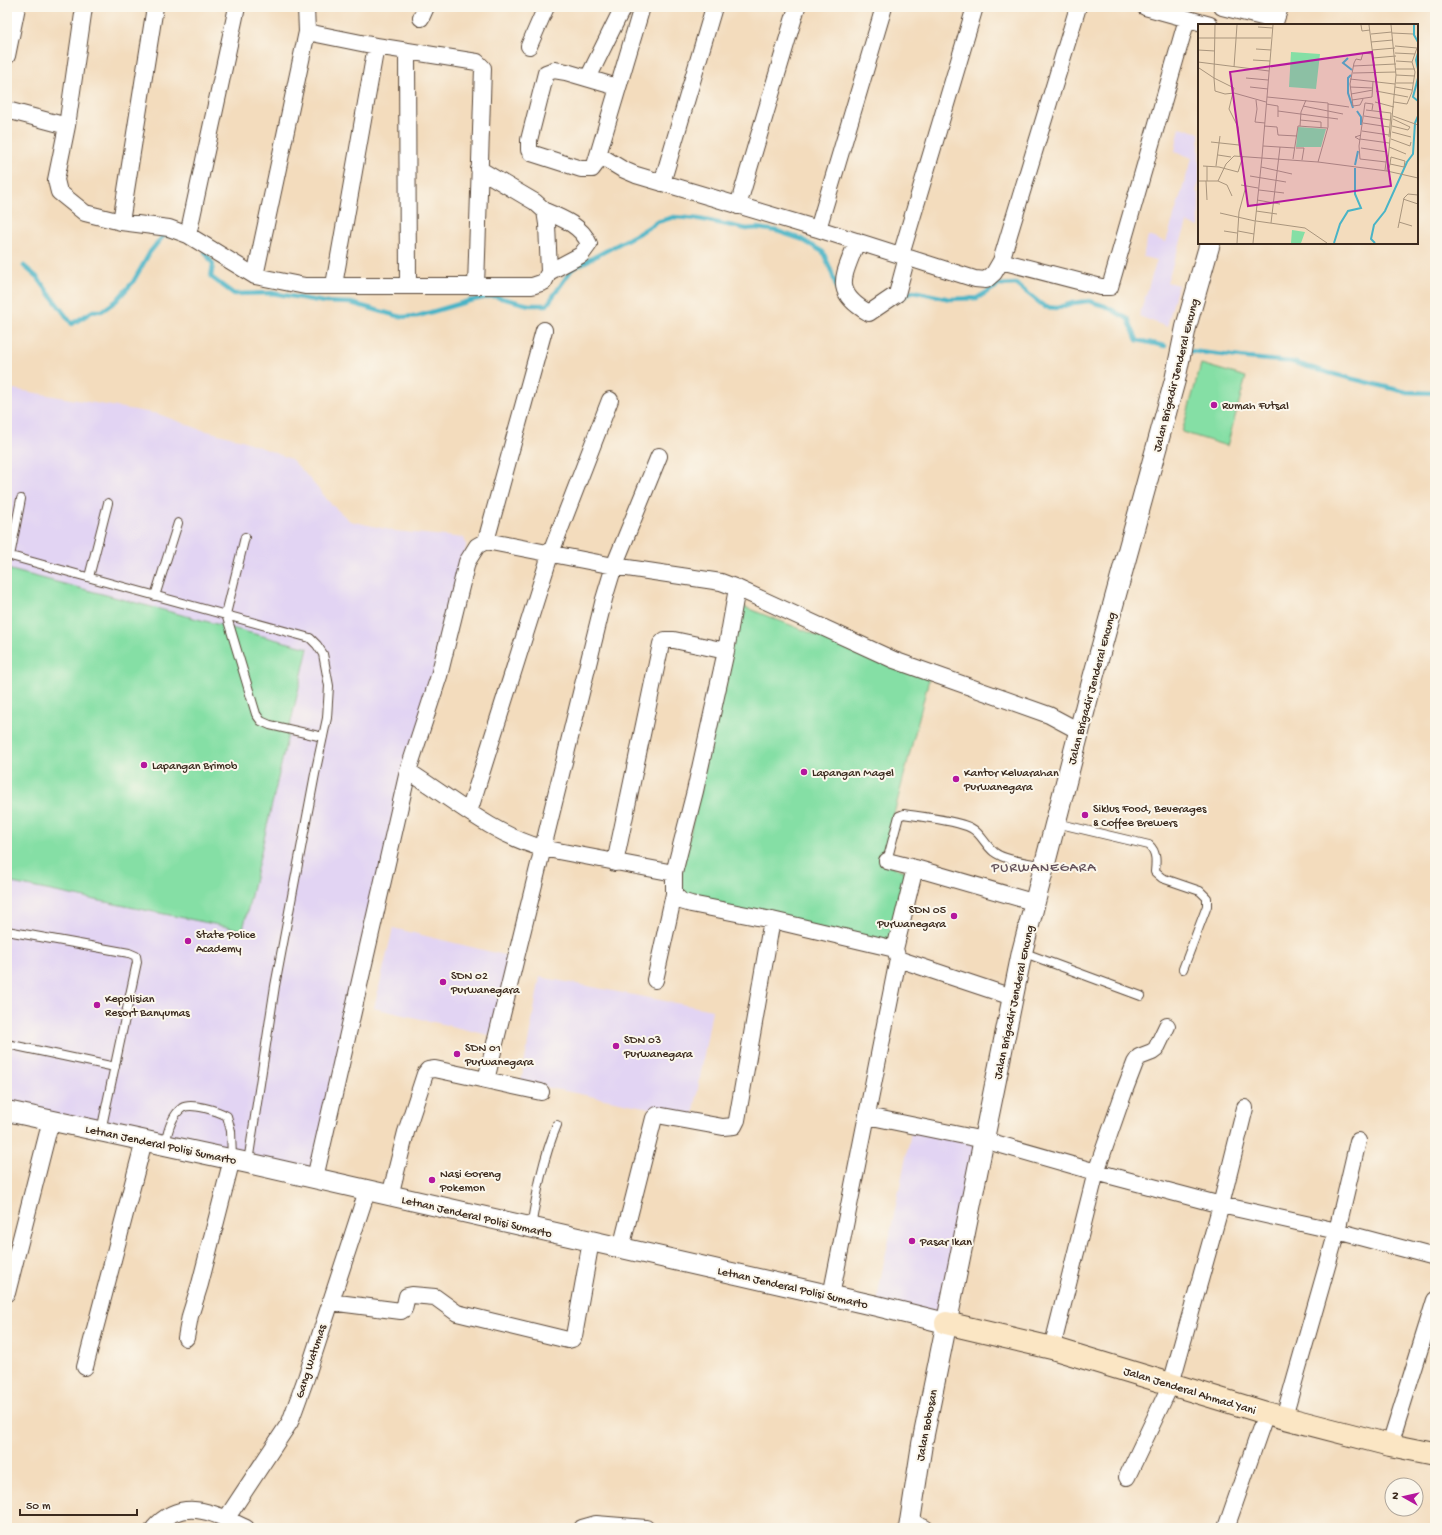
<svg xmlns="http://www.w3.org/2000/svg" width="1442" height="1535" font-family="'Gochi Hand',sans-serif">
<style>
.built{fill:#e2d4f3}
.green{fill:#85dfa5;stroke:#608462}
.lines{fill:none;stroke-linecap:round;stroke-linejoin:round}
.stream{stroke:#49b4c6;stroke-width:4.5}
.service-casing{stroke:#574536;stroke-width:10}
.minor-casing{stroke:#574536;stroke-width:18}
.tertiary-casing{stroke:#574536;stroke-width:22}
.secondary-casing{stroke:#574536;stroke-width:24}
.service{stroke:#fff;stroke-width:8}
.minor{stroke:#fff;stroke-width:16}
.tertiary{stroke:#fff;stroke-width:20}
.secondary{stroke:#fbe6c4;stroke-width:22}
.poi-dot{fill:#b5179e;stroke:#fbf7ec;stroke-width:1.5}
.labels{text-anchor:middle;stroke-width:4;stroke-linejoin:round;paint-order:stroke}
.street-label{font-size:12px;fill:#3b2a1e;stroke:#fbf7ec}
.poi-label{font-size:12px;fill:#3b2a1e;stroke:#fbf7ec;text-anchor:start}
.quarter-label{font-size:14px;letter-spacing:1px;fill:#65535c;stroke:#fbf7ec}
.inset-river{fill:none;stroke:#49b4c6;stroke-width:2}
.inset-road{fill:none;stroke:#a9957d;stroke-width:1}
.view{fill:#b5179e;fill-opacity:0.15;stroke:#b5179e;stroke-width:2}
.inset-edge{fill:none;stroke:#3b2a1e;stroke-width:2}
</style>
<rect width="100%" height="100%" fill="#fbf7ec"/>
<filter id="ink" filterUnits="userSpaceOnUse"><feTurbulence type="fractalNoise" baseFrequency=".025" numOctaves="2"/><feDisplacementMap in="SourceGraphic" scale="8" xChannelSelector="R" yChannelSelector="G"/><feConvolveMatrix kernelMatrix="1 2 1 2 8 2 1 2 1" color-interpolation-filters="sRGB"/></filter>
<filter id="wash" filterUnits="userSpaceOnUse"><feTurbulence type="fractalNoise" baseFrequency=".012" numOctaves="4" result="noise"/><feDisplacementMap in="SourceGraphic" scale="16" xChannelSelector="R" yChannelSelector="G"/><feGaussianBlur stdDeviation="0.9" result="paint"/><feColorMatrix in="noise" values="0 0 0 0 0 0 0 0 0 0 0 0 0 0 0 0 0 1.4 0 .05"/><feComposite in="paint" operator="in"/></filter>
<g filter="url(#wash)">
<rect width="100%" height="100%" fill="#f3dcbd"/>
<path class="built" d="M1180,127L1199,133V182L1196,192L1199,193V227L1187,223L1167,282L1178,285L1167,327L1139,316L1157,260L1143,257L1148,236L1166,242L1192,158L1175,151Z
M7,388L158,414L199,429L242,440L291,459L302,470L332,505L350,521L395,531L464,538L466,544L465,557L315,1178L7,1111Z
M393,928L512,957L493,1036L374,1008Z
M540,977L712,1010L693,1117L521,1082Z
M912,1128L984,1140L946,1323L877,1306L879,1287Z"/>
<path class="green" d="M1201,364L1246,377L1227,446L1182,432Z
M7,569L308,648L243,930L7,882Z
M739,605L929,679L881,864L906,871L888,945L716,906L678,890Z"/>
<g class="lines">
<path class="stream" d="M205,252L213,264L211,277L234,294L272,293L324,302L351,303L401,317L418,316L469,301L493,296L529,305H547L572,269L641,232L657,222L674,217L699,219L747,229L757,228L777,231L801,239L823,252L830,268L839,294
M24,266L37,277L72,324L93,311H102L116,301L133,282L150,252L164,235L168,236
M900,299L913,291L950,299L977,298L999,285L1016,284L1045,307L1057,308L1073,303L1089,301L1105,306L1128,319L1137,340L1165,346
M1191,351L1248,358L1292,362L1329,373L1406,392L1435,393"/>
</g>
</g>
<g filter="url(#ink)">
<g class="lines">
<defs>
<path id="service" d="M245,537L226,614L256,714L261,721L270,725L323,737
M7,555L310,638L317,645L323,654L329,686L327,718L315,774L275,986L248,1162
M10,556L21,499
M89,577L108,503
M155,596L178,523
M1056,823L1149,845C1157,852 1156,862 1155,872L1162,878L1200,891L1207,898V906L1183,969
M887,861L899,816L904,814C921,817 956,820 971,828C981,833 985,845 994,852C1005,861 1031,863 1045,866
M7,931L129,953L136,956L137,962L101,1131
M1022,952L1141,996
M7,1044L115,1067
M165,1145C167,1134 172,1115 182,1108C191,1102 218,1111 227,1116L231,1131L232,1159
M531,1227C537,1192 543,1158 557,1125"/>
<path id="minor" d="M1145,7L1210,25
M1222,7L1274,20
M421,18L426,7
M307,32L376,46L477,62L483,68L476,286
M529,46L546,7
M407,51L408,286
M7,56L17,7
M588,78L623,7
M617,87L566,72L554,70L546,73L529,140V150L531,153L581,169H592L595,165L642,7
M7,110L67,126L56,180L59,192L85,213L121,222L169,228L188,235L255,276L305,286H532L544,282L549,272L547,224L545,211L535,202L479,169
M67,126L84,7
M599,155L622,169L636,175L818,229L975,279L986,280L994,273L1001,261L1101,287H1110L1187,19
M662,183L714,7
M738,206L797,7
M545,211C562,218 582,226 589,244L581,255L549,272
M121,222L155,7
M818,229L884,7
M188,235L237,7
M857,241C845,275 830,291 869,313L897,294L907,257
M901,255L975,7
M1001,261L1078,7
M255,276L307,32L306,7
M334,285L376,46
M486,541L544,330
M737,588L726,651L695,791L674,873V894L681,901L691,904L772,920L895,949L898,959L1012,997
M408,771C452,799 492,834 542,848L674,873
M469,812L550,555L610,400
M887,861L915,868
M615,863L661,644L665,640H674L726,651
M895,949L915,868L1036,903
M655,980L674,894
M486,1080L604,599L614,566L659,456
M867,1116L984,1140L1096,1172L1221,1205L1337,1231L1435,1257
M315,1178L408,771L439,676L467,562L477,546L486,541L614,566L721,582L737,588L894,660L1049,715L1079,731
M390,1196L406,1132L425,1074L428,1070L435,1069L541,1092
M621,1248L654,1118L657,1115L723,1127L734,1126L737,1120L772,920
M7,1293L51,1120
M831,1296L898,959
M330,1302L401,1311L404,1309L407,1296L412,1295L435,1297L457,1313L568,1340L572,1339L574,1336L591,1241
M186,1338L190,1316L200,1284L232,1159
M1052,1348L1096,1172L1125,1089L1135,1063L1139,1057L1152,1052L1156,1049L1167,1026
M85,1367L144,1141
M1284,1417L1337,1231L1358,1141
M1390,1445L1435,1300
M1127,1477L1171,1384L1221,1205L1245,1108
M910,1522L925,1528
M154,1528C182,1496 214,1513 246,1528
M227,1528L226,1519L290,1422L306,1378L367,1191
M582,1528L596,1524L646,1528
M1226,1528L1266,1413"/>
<path id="tertiary" d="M1272,25L1278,7
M7,1111L248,1163L877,1306L946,1323
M909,1528L922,1444L1022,952L1093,678L1175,380L1186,327L1210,243"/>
<path id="secondary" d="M946,1323L1052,1348L1266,1413L1390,1445L1435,1454"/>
</defs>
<use href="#service" class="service-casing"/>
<use href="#minor" class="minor-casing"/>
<use href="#tertiary" class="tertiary-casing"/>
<use href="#secondary" class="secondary-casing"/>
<use href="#service" class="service"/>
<use href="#minor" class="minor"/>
<use href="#tertiary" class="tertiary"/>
<use href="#secondary" class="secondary"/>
</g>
</g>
<g class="poi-dot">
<circle cx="1214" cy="405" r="4"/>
<circle cx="144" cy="765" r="4"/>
<circle cx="804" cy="772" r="4"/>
<circle cx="956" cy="779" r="4"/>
<circle cx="1085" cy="815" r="4"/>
<circle cx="954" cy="916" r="4"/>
<circle cx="188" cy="941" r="4"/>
<circle cx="443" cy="982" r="4"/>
<circle cx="97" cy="1005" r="4"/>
<circle cx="616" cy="1046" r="4"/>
<circle cx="457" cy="1054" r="4"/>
<circle cx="432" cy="1180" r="4"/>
<circle cx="912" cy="1241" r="4"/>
</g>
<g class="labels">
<g class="street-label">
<text transform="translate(1175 375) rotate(-76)" y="4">Jalan Brigadir Jenderal Encung</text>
<text transform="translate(1091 688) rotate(-75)" y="4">Jalan Brigadir Jenderal Encung</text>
<text transform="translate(1013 1002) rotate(-78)" y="4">Jalan Brigadir Jenderal Encung</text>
<text transform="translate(161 1144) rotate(12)" y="4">Letnan Jenderal Polisi Sumarto</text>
<text transform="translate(477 1216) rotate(13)" y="4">Letnan Jenderal Polisi Sumarto</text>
<text transform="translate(793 1287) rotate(13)" y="4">Letnan Jenderal Polisi Sumarto</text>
<text transform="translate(310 1361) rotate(-72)" y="4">Gang Watumas</text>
<text transform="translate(1190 1390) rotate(17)" y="4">Jalan Jenderal Ahmad Yani</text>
<text transform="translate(926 1425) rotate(-79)" y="4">Jalan Bobosan</text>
</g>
<g class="poi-label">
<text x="1222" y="409">Rumah Futsal</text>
<text x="152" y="769">Lapangan Brimob</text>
<text x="812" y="776">Lapangan Magel</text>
<text x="964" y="776">Kantor Keluarahan<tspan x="964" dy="14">Purwanegara</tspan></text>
<text x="1093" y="812">Siklus Food, Beverages<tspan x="1093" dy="14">&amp; Coffee Brewers</tspan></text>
<text x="946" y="913" text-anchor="end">SDN 05<tspan x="946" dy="14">Purwanegara</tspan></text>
<text x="196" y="938">State Police<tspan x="196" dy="14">Academy</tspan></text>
<text x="451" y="979">SDN 02<tspan x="451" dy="14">Purwanegara</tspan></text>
<text x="105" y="1002">Kepolisian<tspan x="105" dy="14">Resort Banyumas</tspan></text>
<text x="624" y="1043">SDN 03<tspan x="624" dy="14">Purwanegara</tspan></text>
<text x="465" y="1051">SDN 01<tspan x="465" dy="14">Purwanegara</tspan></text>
<text x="440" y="1177">Nasi Goreng<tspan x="440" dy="14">Pokemon</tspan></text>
<text x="920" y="1245">Pasar Ikan</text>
</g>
<g class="quarter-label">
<text x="1044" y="871">PURWANEGARA</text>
</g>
</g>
<g transform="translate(1198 24)">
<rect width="220" height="220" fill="#f3dcbd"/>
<path d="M93,28L122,30L118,65L91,63ZM100,103L128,105L123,123H98ZM94,206L107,208L103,219H93Z" fill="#85dfa5"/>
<path class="inset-river" d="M216,1V11L220,18M220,29L218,36L220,45M150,34L145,39L154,46M153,51L150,54V69L155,84M220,54L215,73L220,77M159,87L163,93V101M0,121V136M157,141L160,127M136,219L142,200L150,187L163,184L157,170V144M177,219L173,215L176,201L187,187L209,138L215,130L217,99L220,92"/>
<path class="inset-road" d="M17,1L16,54L36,64L31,85L40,103L42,132M163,1L164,7L172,6M171,1L178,56M60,3L75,4M194,9L215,10M173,10L194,8M0,14H73M173,18L195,16M58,25L73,26M0,26L17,27M174,26L197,24M197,29L217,30M175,34L198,32M55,36L72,37M198,37L214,38M0,38L71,47M155,42L198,40M36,43L39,1M1,44L16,54L17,67L27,70L36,69L68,78M198,45H217M155,49L198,48M198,51L217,52M48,54L70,56M152,55L197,60M198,59H215M52,63L70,65M152,63L175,64M197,63L214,66M178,67L210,73M153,70L175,66M69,73L130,79V103L120,138M165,75L162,81L155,82L152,60L156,39L158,35L163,36L165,29L175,30M58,76L59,85L57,98L67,99M154,76L174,73L175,57M177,78L196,83M196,78L209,80L214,68L217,48L214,38L219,24L197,22M68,80L80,82V93M130,80L151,83M105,82L145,90M168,86L193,89L191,113M174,86L175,80L167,79L161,122L162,135L188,138M80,87L140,95M166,92L192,96M195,92L220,101M102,96L123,98V104M165,99L191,103M66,102L79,103L80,111L99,112M102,102L103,88L108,76M194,102L210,106L212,103L195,95M164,107L191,111M194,108L213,113M162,115L191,119M193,115L212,122L213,118M162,116L157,113L163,111M13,118L41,121M65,122L97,124M191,123L208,130M98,124H106L104,136M163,124L189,128M20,131L33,133M64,133L75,1M95,135L100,102L129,104M5,142L21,143L40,148L45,132M18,142L22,112M63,143L94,150M191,144L192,140L206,143L207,137L193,133L192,140M187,146L189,131M189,147L198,51L193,1M52,152L88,158M0,157H20L28,140L36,132L120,138L189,147L220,154M8,157L9,176M9,157V142M20,157L29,161L34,172M43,161L60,164M61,166L86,169M205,175L220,180M59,176L82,180M58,187L79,190M22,189L57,197M58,197L107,204L129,219M201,198L214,202M73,199L82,123M200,204L206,174L210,170L220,171M26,207L39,209M40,207L56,210M39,219L41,188L48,162M55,219L64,133"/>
<path class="view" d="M174,28L193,162L50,182L32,48Z"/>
<rect width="220" height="220" class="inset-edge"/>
</g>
<rect width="1442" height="1535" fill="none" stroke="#fbf7ec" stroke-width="24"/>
<g transform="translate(1404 1497) rotate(278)"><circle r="19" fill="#fbf7ec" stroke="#aea59a"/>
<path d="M0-3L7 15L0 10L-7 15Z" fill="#b5179e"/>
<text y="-6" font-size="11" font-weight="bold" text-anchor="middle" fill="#3b2a1e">N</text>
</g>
<path d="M20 1509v6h117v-6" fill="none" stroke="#3b2a1e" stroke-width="2"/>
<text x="26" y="1509" font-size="12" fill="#3b2a1e" stroke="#fbf7ec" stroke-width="3" paint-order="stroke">50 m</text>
</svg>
